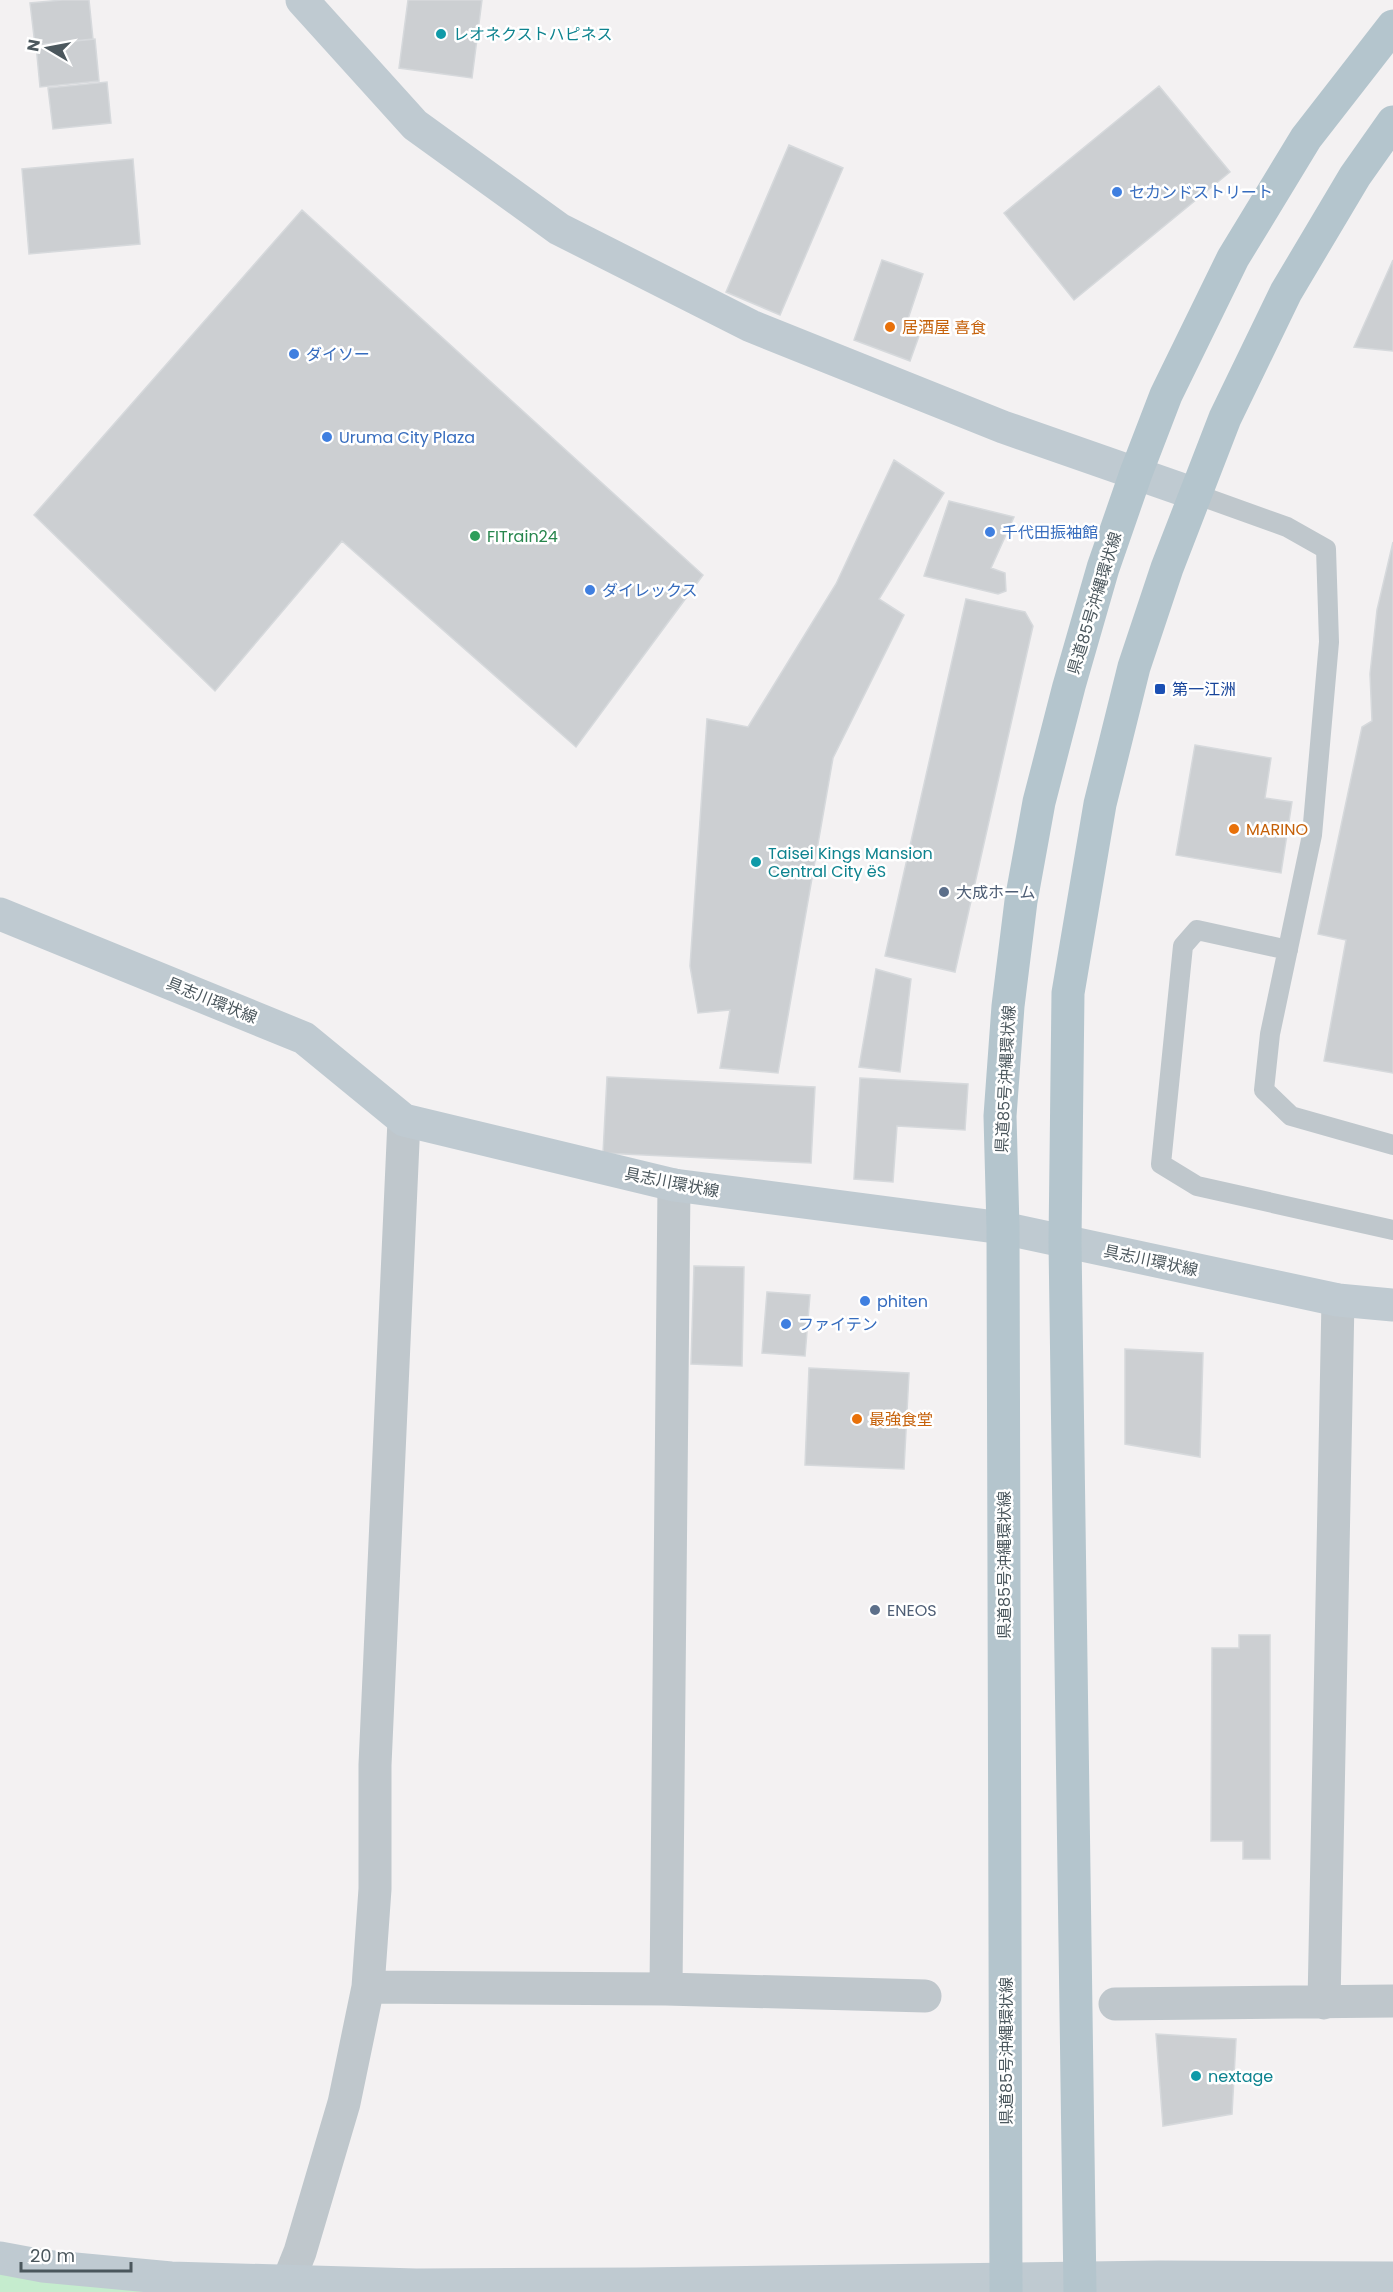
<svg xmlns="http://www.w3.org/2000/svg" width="1393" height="2292" font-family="Poppins,'Noto Sans JP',sans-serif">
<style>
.green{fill:#c5ecce}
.building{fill:#cccfd2;stroke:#d6d9dc;stroke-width:1.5}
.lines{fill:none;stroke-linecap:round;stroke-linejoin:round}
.lane{stroke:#bfc7cc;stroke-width:20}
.street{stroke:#bfc7cc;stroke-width:33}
.secondary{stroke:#bfcad1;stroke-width:33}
.primary{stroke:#b4c5cd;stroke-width:33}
.culture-dot{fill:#0f9aa8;stroke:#fff;stroke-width:2}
.shop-dot{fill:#3f7fe0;stroke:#fff;stroke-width:2}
.food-dot{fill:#e8710a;stroke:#fff;stroke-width:2}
.leisure-dot{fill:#2e9e5b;stroke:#fff;stroke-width:2}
.transit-dot{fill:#1a4fb4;stroke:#fff;stroke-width:2}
.service-dot{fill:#5c6f8a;stroke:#fff;stroke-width:2}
.labels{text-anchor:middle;stroke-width:5;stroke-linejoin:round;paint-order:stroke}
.culture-label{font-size:16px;fill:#0d838f;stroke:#fff;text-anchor:start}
.shop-label{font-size:16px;fill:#366cbe;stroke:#fff;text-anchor:start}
.food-label{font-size:16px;fill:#c56008;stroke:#fff;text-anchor:start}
.leisure-label{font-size:16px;fill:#27864d;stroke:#fff;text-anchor:start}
.street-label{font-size:16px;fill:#4b575d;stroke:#fff}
.transit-label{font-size:16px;fill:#164399;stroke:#fff;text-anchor:start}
.service-label{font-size:16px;fill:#4e5e75;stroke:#fff;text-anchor:start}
</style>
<rect width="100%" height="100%" fill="#f3f1f2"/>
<path class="green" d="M0,2258L285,2292H0Z"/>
<path class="building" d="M62,0H89L93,39L35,45L30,3Z
M408,0H482L472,78L399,68Z
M95,39L99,81L40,87L36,45Z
M107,82L111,123L53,129L48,88Z
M1159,86L1230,172L1074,300L1004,213Z
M789,145L843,168L780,315L726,292Z
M133,159L140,244L29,254L22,169Z
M302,210L703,575L576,747L342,541L215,691L34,515Z
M882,260L923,274L908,319L923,325L910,361L854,340Z
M1393,260V351L1354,347Z
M894,460L944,493L879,599L904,615L833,758L778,1073L720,1068L730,1010L698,1013L690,966L707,719L748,727L836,584Z
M949,501L1014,517L991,568L1005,573L1006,591L998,594L924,576Z
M1393,542V1073L1324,1061L1346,940L1318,934L1362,727L1372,721L1370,674L1377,610Z
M966,599L1025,612L1033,626L955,972L885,956Z
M1195,745L1271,758L1265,798L1292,802L1281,873L1176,855Z
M876,969L911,979L900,1072L859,1067Z
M607,1077L815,1087L811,1163L603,1153Z
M860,1078L968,1084L965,1130L897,1126L893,1182L854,1179Z
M694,1266L744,1267L742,1366L691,1364Z
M767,1292L810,1295L805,1356L762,1353Z
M1125,1349L1203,1353L1200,1457L1125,1444Z
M809,1368L909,1373L904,1469L805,1465Z
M1239,1635H1270V1859H1243V1841H1211L1212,1648H1239Z
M1156,2034L1236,2039L1232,2114L1163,2126Z"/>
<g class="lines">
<path class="lane" d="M1195,494L1287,527L1326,549L1329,642L1312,835L1270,1034L1264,1090L1291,1116L1393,1145
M1288,950L1197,930L1183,946L1161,1164L1197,1186L1393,1230"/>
<path class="street" d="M368,1987L666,1989L674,1185
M666,1989L925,1996
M1324,2003L1338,1300
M1115,2004L1393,2001
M284,2292L300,2252L344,2103L368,1987L375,1889V1765L404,1120"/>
<path class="secondary" d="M302,0L415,125L559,229L751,326L1003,427L1195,494
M0,914L304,1038L404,1120L674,1185L1003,1228L1338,1300L1393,1305
M0,2258L43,2266L171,2278L416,2285L637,2284L1159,2277L1393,2278"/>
<path class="primary" d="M1006,2292L1003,1228L1000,1116L1008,1006L1021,901L1039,802L1069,686L1103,568L1136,473L1166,395L1233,258L1306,138L1393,26
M1080,2292L1065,1242L1068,993L1100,804L1134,667L1167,568L1225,418L1286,292L1355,176L1393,122"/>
</g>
<g class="culture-dot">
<circle cx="441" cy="34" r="6"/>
<circle cx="756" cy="862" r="6"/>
<circle cx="1196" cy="2076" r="6"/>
</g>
<g class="shop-dot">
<circle cx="1117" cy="192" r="6"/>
<circle cx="294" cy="354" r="6"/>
<circle cx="327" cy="437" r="6"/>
<circle cx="990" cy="532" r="6"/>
<circle cx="590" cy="590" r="6"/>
<circle cx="865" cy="1301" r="6"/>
<circle cx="786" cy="1324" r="6"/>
</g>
<g class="food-dot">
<circle cx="890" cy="327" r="6"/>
<circle cx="1234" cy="829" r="6"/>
<circle cx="857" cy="1419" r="6"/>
</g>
<circle class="leisure-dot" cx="475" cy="536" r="6"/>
<rect class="transit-dot" x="1154" y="683" width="12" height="12" rx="3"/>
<g class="service-dot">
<circle cx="944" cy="892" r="6"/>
<circle cx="875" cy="1610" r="6"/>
</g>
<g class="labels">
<g class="culture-label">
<text x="453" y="40">レオネクストハピネス</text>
<text x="768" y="859">Taisei Kings Mansion<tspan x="768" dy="18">Central City ëS</tspan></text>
<text x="1208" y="2082">nextage</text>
</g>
<g class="shop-label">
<text x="1129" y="198">セカンドストリート</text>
<text x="306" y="360">ダイソー</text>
<text x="339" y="443">Uruma City Plaza</text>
<text x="1002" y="538">千代田振袖館</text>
<text x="602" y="596">ダイレックス</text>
<text x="877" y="1307">phiten</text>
<text x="798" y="1330">ファイテン</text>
</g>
<g class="food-label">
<text x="902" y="333">居酒屋 喜食</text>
<text x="1246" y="835">MARINO</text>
<text x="869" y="1425">最強食堂</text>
</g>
<g class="leisure-label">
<text x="487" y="542">FITrain24</text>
</g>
<g class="street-label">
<text transform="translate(1094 603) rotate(-73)" y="6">県道85号沖縄環状線</text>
<text transform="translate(212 1000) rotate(22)" y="6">具志川環状線</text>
<text transform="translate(1005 1079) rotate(-87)" y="6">県道85号沖縄環状線</text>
<text transform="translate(672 1182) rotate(11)" y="6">具志川環状線</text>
<text transform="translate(1151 1260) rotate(12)" y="6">具志川環状線</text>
<text transform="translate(1004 1565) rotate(-90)" y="6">県道85号沖縄環状線</text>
<text transform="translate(1006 2051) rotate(-90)" y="6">県道85号沖縄環状線</text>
</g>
<g class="transit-label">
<text x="1172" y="695">第一江洲</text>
</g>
<g class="service-label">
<text x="956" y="898">大成ホーム</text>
<text x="887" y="1616">ENEOS</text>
</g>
</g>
<g transform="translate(48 48) rotate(280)" stroke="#ffffff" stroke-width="4.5" paint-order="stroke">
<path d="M0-4.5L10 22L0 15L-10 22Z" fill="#4b575d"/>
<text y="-9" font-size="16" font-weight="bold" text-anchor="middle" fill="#4b575d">N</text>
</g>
<path d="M21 2262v9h110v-9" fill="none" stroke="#4b575d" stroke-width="3"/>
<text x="30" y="2262" font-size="18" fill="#4b575d" stroke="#ffffff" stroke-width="4.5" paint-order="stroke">20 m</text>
</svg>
